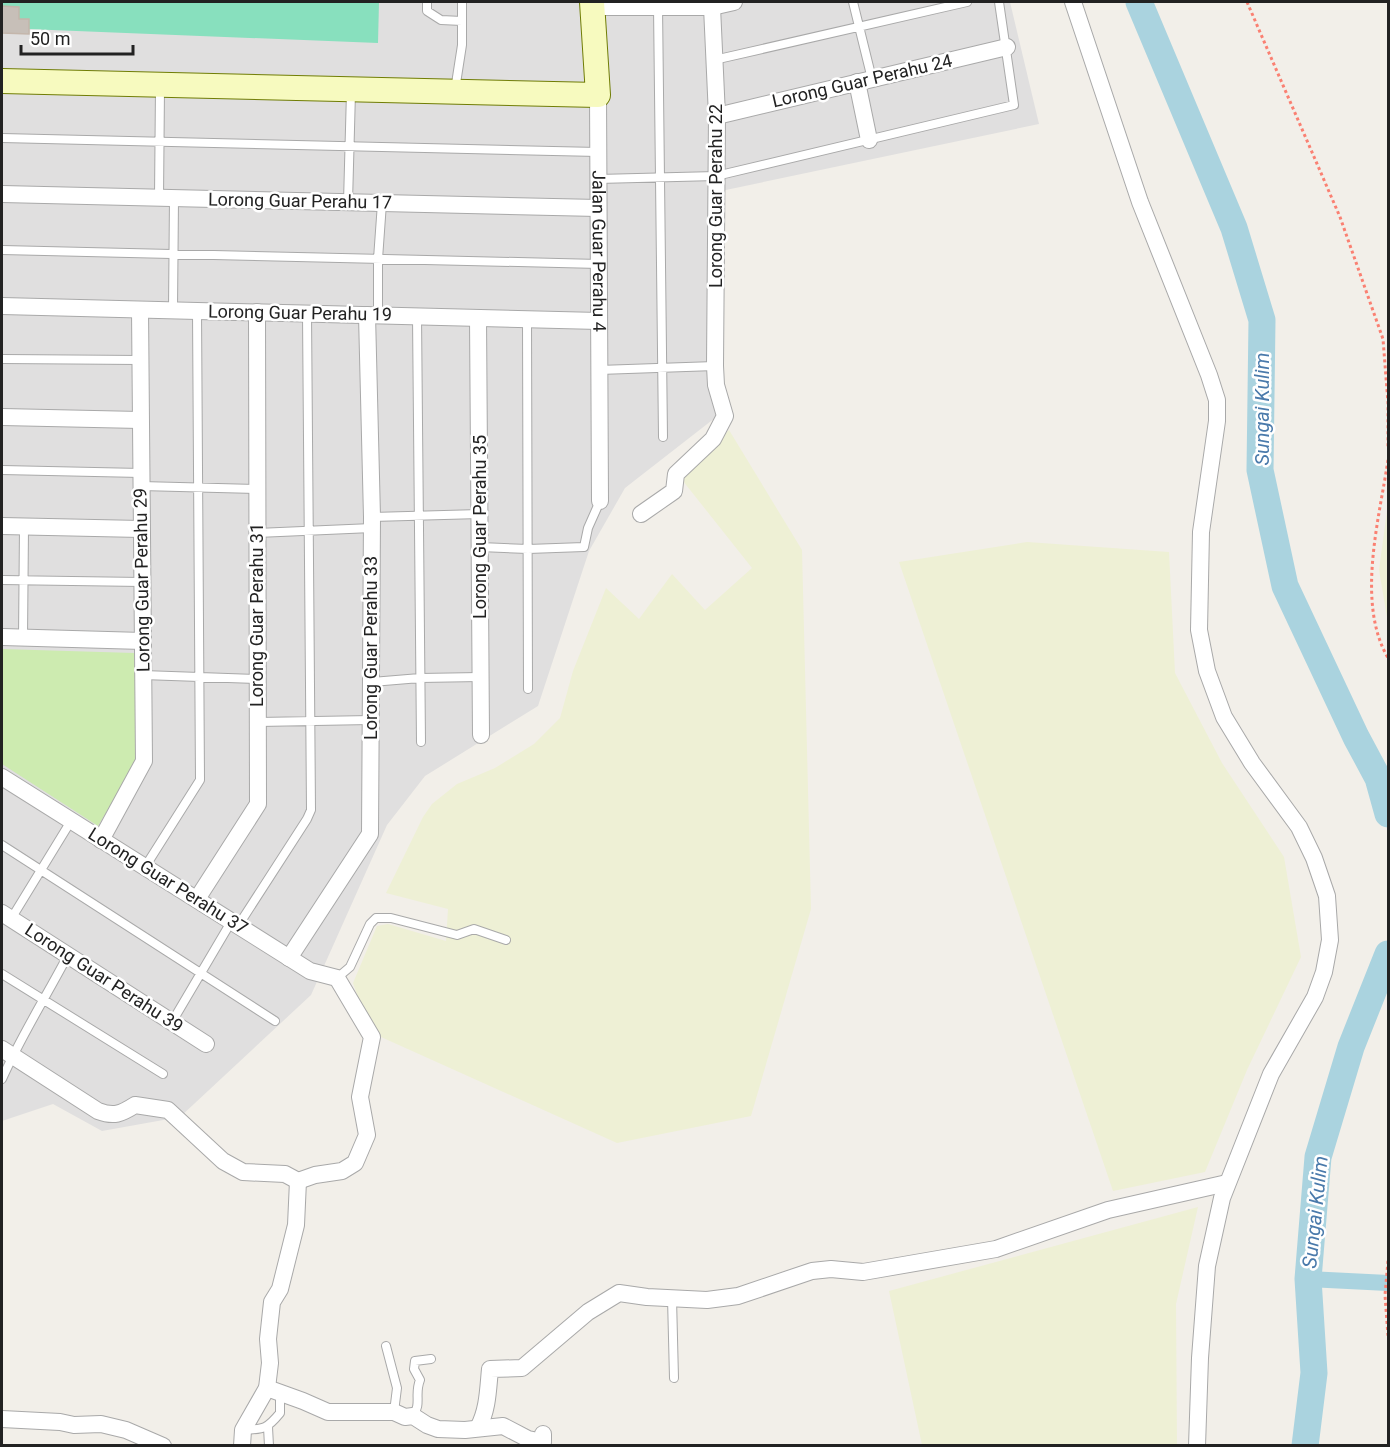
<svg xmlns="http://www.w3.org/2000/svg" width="1390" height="1447" font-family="Roboto,sans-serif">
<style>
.residential{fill:#e0dfdf}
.farmland{fill:#eef0d5}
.grass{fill:#cdebb0}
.pitch{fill:#88e0be}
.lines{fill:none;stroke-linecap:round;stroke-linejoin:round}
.canal{stroke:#aad3df;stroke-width:16}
.river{stroke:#aad3df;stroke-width:27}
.building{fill:#c7bfb8;stroke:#c4b6ab;stroke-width:1.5}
.lane-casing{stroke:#a9a9a9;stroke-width:10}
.street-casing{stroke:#a9a9a9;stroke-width:18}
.secondary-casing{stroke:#707d05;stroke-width:26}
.path{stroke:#fa8072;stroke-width:3;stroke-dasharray:3 3;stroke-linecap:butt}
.lane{stroke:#fff;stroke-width:8}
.street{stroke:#fff;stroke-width:16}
.secondary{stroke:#f7fabf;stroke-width:24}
.labels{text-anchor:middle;stroke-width:5;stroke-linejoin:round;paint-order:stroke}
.street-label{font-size:18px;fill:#222;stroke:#fff}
.water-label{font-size:20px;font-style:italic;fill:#4a7aab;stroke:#fff}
</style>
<rect width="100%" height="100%" fill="#f2efe9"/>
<path class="residential" d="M2,2H1010L1039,124L721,191L720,414L625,488L589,551L538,706L425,776L387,825L311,995L180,1117L102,1131L53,1104L2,1121Z"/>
<path class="farmland" d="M729,430L802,550L811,909L751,1116L617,1143L381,1037L361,1006L353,983L377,926L388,924L446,941L448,909L386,893L423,817L432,804L457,784L495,768L534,744L560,718L573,671L606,588L639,619L672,574L705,610L752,568L679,476Z
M1388,503V623L1379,570Z
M1027,542L1169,552L1175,673L1222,763L1284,857L1301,957L1247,1070L1205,1172L1113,1191L899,562Z
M1198,1207L1176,1304L1177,1445H922L889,1291Z"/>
<path class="grass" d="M2,649L134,653L138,759L98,826L2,764Z"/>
<path class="pitch" d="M2,2H379L378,43L2,28Z"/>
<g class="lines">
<path class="canal" d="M1308,1279L1388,1283"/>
<path class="river" d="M1139,2L1234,228L1262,320L1260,470L1285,586L1356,737L1378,778L1388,814
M1305,1446L1314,1373L1308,1279L1318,1157L1351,1047L1388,954"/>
</g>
<path class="building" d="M2,6L19,7V19H29V34L2,33Z"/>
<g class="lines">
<defs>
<path id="lane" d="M427,2V11L441,20L462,21
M853,2L872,79
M658,6L663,437
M714,60L967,2
M455,90L462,45V2
M2,138L598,152
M598,179L716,176L1014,105L999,2
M159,197L160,88
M348,202L351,92
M2,250L599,264
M173,310L174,198
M378,315V259L382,203
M417,316L421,742
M527,319L528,689
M2,359L140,360
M599,370L715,366
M2,470L141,473
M141,486L257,489
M372,517L480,514
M257,533L372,528
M480,547L528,549L584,547L588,528L600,501
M2,580L142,582
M23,638L24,527
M143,675L257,679
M372,682L420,678L480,677
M258,722L371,720
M2,845L275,1021
M145,867L200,780L197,311
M11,919L71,821
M238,926L307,819L311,810L307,314
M2,974L163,1074
M337,978L350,967L370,924L376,918H391L457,935L474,929L506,940
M172,1022L231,922
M2,1079C21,1036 46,997 68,955
M672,1298L674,1378
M386,1346L397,1388L394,1412
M413,1416C422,1403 414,1395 420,1380L414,1369L415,1361L431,1359
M268,1427L269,1446
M244,1430C264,1429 267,1429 280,1413V1392"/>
<g id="street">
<path d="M1073,2L1140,202L1209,375L1217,400V421L1201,532L1199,630L1207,671L1224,717L1252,763L1299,827L1314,858L1327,896L1330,940L1324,972L1315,997L1271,1074L1222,1198L1207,1266L1200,1358L1197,1446"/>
<path d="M593,7H712L734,2"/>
<path d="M857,82L869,140"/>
<path id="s1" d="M598,95L600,501"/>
<path d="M717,116L1007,47"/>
<path d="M2,194L598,208"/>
<path d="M2,306L599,321"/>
<path d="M478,318L481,735"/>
<path d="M2,417L140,420"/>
<path d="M641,514L674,491L676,474L713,439L725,416L716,385L715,366L717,116L712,7"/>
<path d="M2,526L141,529"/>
<path d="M2,637L143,641"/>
<path d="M2,777L310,971L337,978L372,1037L360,1097L367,1135L355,1163L342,1171L315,1175L298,1181L285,1174L243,1172L223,1161L168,1110L135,1105C121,1114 114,1117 98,1111L2,1049"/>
<path d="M101,840L144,761L140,310"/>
<path d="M197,899L258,804L257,312"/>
<path d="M2,913L206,1044"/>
<path d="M289,958L370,834L372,517L367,315"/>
<path d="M267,1388L303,1401L328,1412H394L405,1417L413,1416L427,1425L438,1429L465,1430L503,1426L528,1439L543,1442V1434"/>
<path d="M2,1419L60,1422L74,1425L101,1424L126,1430L163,1446"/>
<path d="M478,1428C488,1410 488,1389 490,1369L522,1368L588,1312L619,1293L647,1297L707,1300L738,1296L812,1271L831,1269L863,1272L996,1249L1108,1210L1227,1183"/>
<path d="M242,1446L243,1430L267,1388L270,1363L268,1339L272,1302L280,1289L296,1225L298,1181"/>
</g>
<path id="secondary" d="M2,81L598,95L592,2"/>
</defs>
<use href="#lane" class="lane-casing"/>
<use href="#street" class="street-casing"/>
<use href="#secondary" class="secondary-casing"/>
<path class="path" d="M1247,2L1340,217L1383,339L1388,403V447
M1388,460C1379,520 1356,603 1388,658
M1388,1261L1385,1295L1388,1336"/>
<use href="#lane" class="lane"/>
<use href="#street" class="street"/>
<use href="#secondary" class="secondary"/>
</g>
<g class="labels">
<g class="street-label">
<text transform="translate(862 81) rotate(-13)" y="6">Lorong Guar Perahu 24</text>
<text transform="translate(716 196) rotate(-90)" y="6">Lorong Guar Perahu 22</text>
<text transform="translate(300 201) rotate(1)" y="6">Lorong Guar Perahu 17</text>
<text dy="6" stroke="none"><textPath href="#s1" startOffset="156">Jalan Guar Perahu 4</textPath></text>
<text transform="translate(300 313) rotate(1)" y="6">Lorong Guar Perahu 19</text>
<text transform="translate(480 527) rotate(-90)" y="6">Lorong Guar Perahu 35</text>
<text transform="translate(142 580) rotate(-91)" y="6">Lorong Guar Perahu 29</text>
<text transform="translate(257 615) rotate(-90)" y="6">Lorong Guar Perahu 31</text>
<text transform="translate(371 648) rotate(-90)" y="6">Lorong Guar Perahu 33</text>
<text transform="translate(168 881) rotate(32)" y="6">Lorong Guar Perahu 37</text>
<text transform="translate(104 978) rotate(33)" y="6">Lorong Guar Perahu 39</text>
</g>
<g class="water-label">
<text transform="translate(1262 409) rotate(-90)" y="7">Sungai Kulim</text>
<text transform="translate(1315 1212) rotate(-84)" y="7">Sungai Kulim</text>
</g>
</g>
<rect width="1390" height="1447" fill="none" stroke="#222222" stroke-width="6"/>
<path d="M21 45v9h112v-9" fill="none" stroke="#222222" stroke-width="3"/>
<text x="30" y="45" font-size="18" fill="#222222" stroke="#ffffff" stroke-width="4.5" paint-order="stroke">50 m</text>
</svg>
